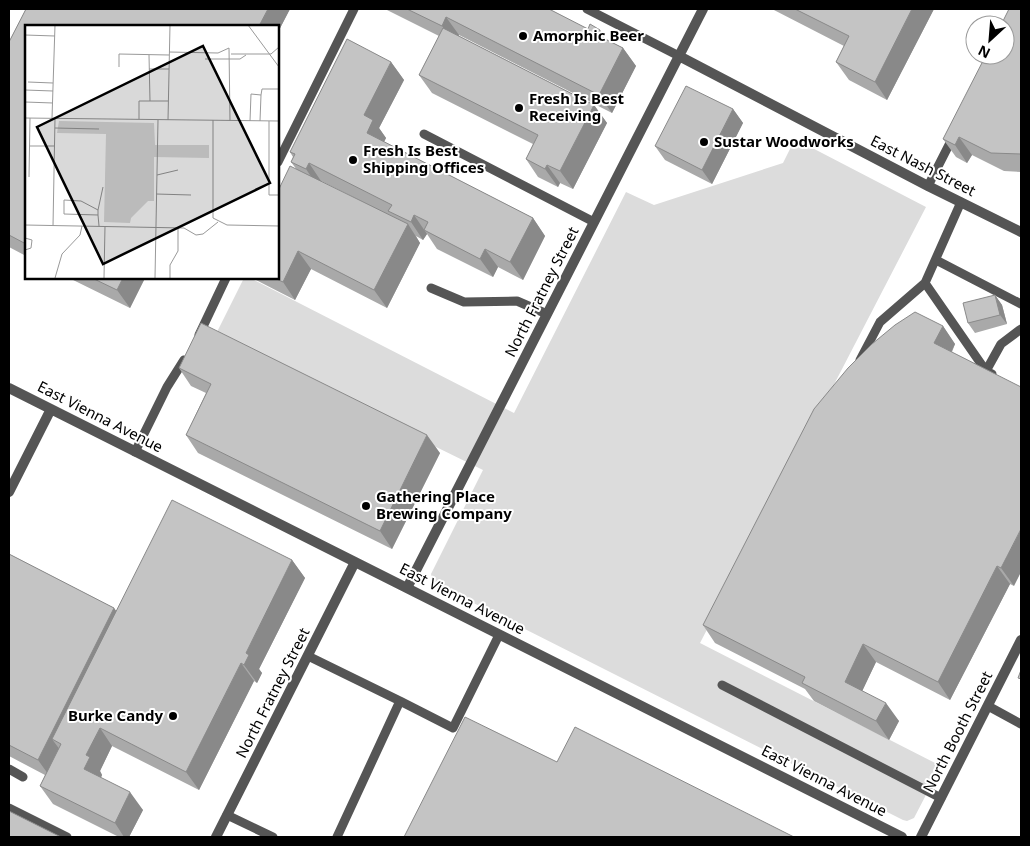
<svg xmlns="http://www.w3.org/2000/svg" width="1030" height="846" font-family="'Noto Sans',sans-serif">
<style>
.green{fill:#dcdcdc}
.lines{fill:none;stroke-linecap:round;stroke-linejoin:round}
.lane{stroke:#555;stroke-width:9}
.street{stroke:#555;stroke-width:10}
.wall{fill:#a9a9a9;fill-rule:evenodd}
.shaded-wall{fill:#898989}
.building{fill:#c4c4c4;stroke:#898989}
.poi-dot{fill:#000;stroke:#fff;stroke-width:2}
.labels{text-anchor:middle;stroke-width:4;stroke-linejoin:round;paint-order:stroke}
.poi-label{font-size:15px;font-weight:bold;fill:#000;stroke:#fff;text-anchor:start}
.street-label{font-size:15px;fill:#000;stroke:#fff}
.inset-road{fill:none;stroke:#999;stroke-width:1}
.view{fill:#000;fill-opacity:0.15;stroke:#000;stroke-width:2.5}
.inset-edge{fill:none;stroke:#000;stroke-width:2.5}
</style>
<rect width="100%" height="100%" fill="#fff"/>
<path class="green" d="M795,139L926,207L700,643L941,766L914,818L907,821L903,820L438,585L433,581L431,574L483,470L214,338L244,278H250L514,413L626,192L654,205L783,163Z"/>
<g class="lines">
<path class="lane" d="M587,9L679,56
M424,134L594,222
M278,162L354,9
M928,186L954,135
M961,202L925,283L986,371L992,374
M936,260L1021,304
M431,288L464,302L517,301L547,314
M199,335L226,278
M860,360L880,322L925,283
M986,371L1001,344L1021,329
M135,452L167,387L184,360
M308,656L400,701
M722,685L941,798
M988,706L1021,724
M9,769L23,777
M9,808L67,837
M227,815L273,837
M337,837L400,701L453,728L499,635"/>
<path class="street" d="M679,56L928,186L1021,232
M9,388L902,837
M9,492L51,409
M407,588L703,9
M216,837L355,562
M921,837L1021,640"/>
</g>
<path class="wall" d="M26,9H290L278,32V26H26V256L9,247V42Z
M385,9H549L623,48L636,66L612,113L459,35V36L594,105L607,123L573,189L560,183L558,187L538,177L526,159L533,144L432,93L419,75L439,36Z
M772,9H934L887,100L849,80L836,62L844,46Z
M1021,9V172L1004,171L972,155L967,163L956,157L943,139Z
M391,62L404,80L379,128L386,138L384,142L533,218L545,236L523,280L498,267L493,277L437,249L427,234L423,240L416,236L420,243L387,308L311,269L295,300L256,280L254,278H278L297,170L291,162L293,157L290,152ZM321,181L393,217L321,182Z
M733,109L743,123L712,184L665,160L655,146Z
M69,278H145L130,308Z
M995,295L1002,305L1007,324L975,333L968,323Z
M943,326L955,344L952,352L1014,586L1010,584L950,700L876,662L862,691L899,721L889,740L814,701L805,689L715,643L703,625Z
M179,368L440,453L392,549L198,453L186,435L206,393L191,386Z
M9,554L114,608L116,611L292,560L305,578L259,669L262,673L257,683L254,681L199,790L112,746L100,771L102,775L101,778L143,810L129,837H119L53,804L40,786L45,775L9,756Z"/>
<path class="shaded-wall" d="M268,9H290L278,32V26H259Z
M912,9H934L887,100L875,82Z
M446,17L459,35L454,44L442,26Z
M600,30L613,48L597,35Z
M623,48L636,66L612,113L599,95Z
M391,62L404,80L379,128L386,138L379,151L367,133L364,115Z
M594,105L607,123L573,189L560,171Z
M733,109L743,123L712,184L702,170Z
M959,137L972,155L967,163L955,145Z
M309,163L321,181L318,187L306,169Z
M547,165L560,183L558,187L545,169Z
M414,215L427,234L423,240L411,222Z
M533,218L545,236L523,280L510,262Z
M408,224L420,243L387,308L374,290Z
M485,249L498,267L493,277L480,259Z
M298,251L311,269L295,300L283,282Z
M123,278H145L130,308L117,290Z
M995,295L1002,305L1007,324L1000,315Z
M943,326L955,344L947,361L934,343Z
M427,435L440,453L392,549L380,531Z
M1021,529V572L1014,586L1001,568Z
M292,560L305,578L259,669L262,673L257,683L244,665L246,653Z
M997,566L1010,584L950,700L938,682Z
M114,608L127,626L52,739L63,754L51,778L38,760Z
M863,644L876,662L858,700L845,682Z
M241,663L254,681L199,790L186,772Z
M886,703L899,721L889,740L876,721Z
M100,728L112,746L100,771L102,775L96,787L84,769L86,755Z
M130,792L143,810L129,837H124L115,823Z"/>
<path class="building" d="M26,9H268L259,26H26V244L9,235V42Z
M407,9H549L588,29L590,24L600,30L597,35L623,48L599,95L446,17L442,26Z
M795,9H912L875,82L836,62L849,36Z
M1009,9H1021V154L991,153L959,137L955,145L943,139L986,55H1005V25H1001Z
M443,28L594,105L560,171L547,165L545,169L526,159L538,135L419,75Z
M347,39L391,62L364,115L373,120L367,133L533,218L510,262L485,249L480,259L424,230L428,222L414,215L411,222L388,211L392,205L309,163L306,169L291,162L295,154L290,152Z
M686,86L733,109L702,170L655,146Z
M290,166L408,224L374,290L298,251L283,282L274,278H278V191Z
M92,278H123L117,290Z
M995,295L1000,315L968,323L963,303Z
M915,312L943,326L934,343L1021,387V529L1001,568L997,566L938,682L863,644L845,682L886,703L876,721L802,683L805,677L703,625L814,409L848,368L872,344L895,325Z
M201,323L427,435L380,531L186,435L211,384L179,368Z
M172,500L292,560L246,653L249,655L244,665L241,663L186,772L100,728L86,755L90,757L84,769L130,792L115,823L40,786L61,744L52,739Z
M9,554L114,608L38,760L9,745Z
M1021,670V679L1018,678Z
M465,717L557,762L575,727L794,837H404Z
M9,811L61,837H9Z"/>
<g class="poi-dot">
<circle cx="523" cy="36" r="5"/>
<circle cx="519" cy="108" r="5"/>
<circle cx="704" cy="142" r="5"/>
<circle cx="353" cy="160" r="5"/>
<circle cx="366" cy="506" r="5"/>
<circle cx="173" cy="716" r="5"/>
</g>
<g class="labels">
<g class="poi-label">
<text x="533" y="41">Amorphic Beer</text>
<text x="529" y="104">Fresh Is Best<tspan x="529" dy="17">Receiving</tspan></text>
<text x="714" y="147">Sustar Woodworks</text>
<text x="363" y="156">Fresh Is Best<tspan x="363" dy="17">Shipping Offices</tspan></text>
<text x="376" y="502">Gathering Place<tspan x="376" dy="17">Brewing Company</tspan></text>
<text x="163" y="721" text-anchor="end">Burke Candy</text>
</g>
<g class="street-label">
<text transform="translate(923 166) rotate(27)" y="5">East Nash Street</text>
<text transform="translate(542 292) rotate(-63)" y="5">North Fratney Street</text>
<text transform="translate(100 417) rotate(27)" y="5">East Vienna Avenue</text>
<text transform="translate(462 599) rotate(27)" y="5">East Vienna Avenue</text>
<text transform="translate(273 693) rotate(-63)" y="5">North Fratney Street</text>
<text transform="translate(958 732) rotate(-63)" y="5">North Booth Street</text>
<text transform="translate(824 781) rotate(27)" y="5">East Vienna Avenue</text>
</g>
</g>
<g transform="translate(25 25)">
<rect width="254" height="254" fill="#fff"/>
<path d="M34,96L129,98L130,120H184V133L129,132V176H123L106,193L105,198L79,197L81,109L32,108Z" fill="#dcdcdc"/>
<path class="inset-road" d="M223,0L254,42M0,10L30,11M144,27L193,28L204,23L205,96M206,29H246L254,22M180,34H215L221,30M94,42V29L144,30M124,44H144M3,57L28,58M0,65L28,66M236,70L237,64H254M125,76H143M0,77L28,78M0,93L254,96M27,93L30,0M114,94V76H125L124,30M143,95L145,0M188,95V193L202,200L254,201M225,96L226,69L236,70L235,96M244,96V170H254M30,103L74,104M4,121H29M132,150L153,145M4,152L5,93M131,169L166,170M73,185L78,162M73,190V185L56,176L39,175V189L73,190L74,201M0,200L159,203L171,210L178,209L193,197M28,201L30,93M0,225L6,223L7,215L0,213M30,253L37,229L55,210L57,201M79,253L80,201M130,253L133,95M145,253V240L153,226V203"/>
<path class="view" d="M178,21L245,158L78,239L12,102Z"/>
<rect width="254" height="254" class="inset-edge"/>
</g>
<rect width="1030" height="846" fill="none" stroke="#000000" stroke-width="20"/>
<g transform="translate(990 40) rotate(206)"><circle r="24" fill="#ffffff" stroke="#999999"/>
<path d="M0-4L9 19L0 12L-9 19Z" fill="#000000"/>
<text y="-8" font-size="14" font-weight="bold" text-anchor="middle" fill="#000000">N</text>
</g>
</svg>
